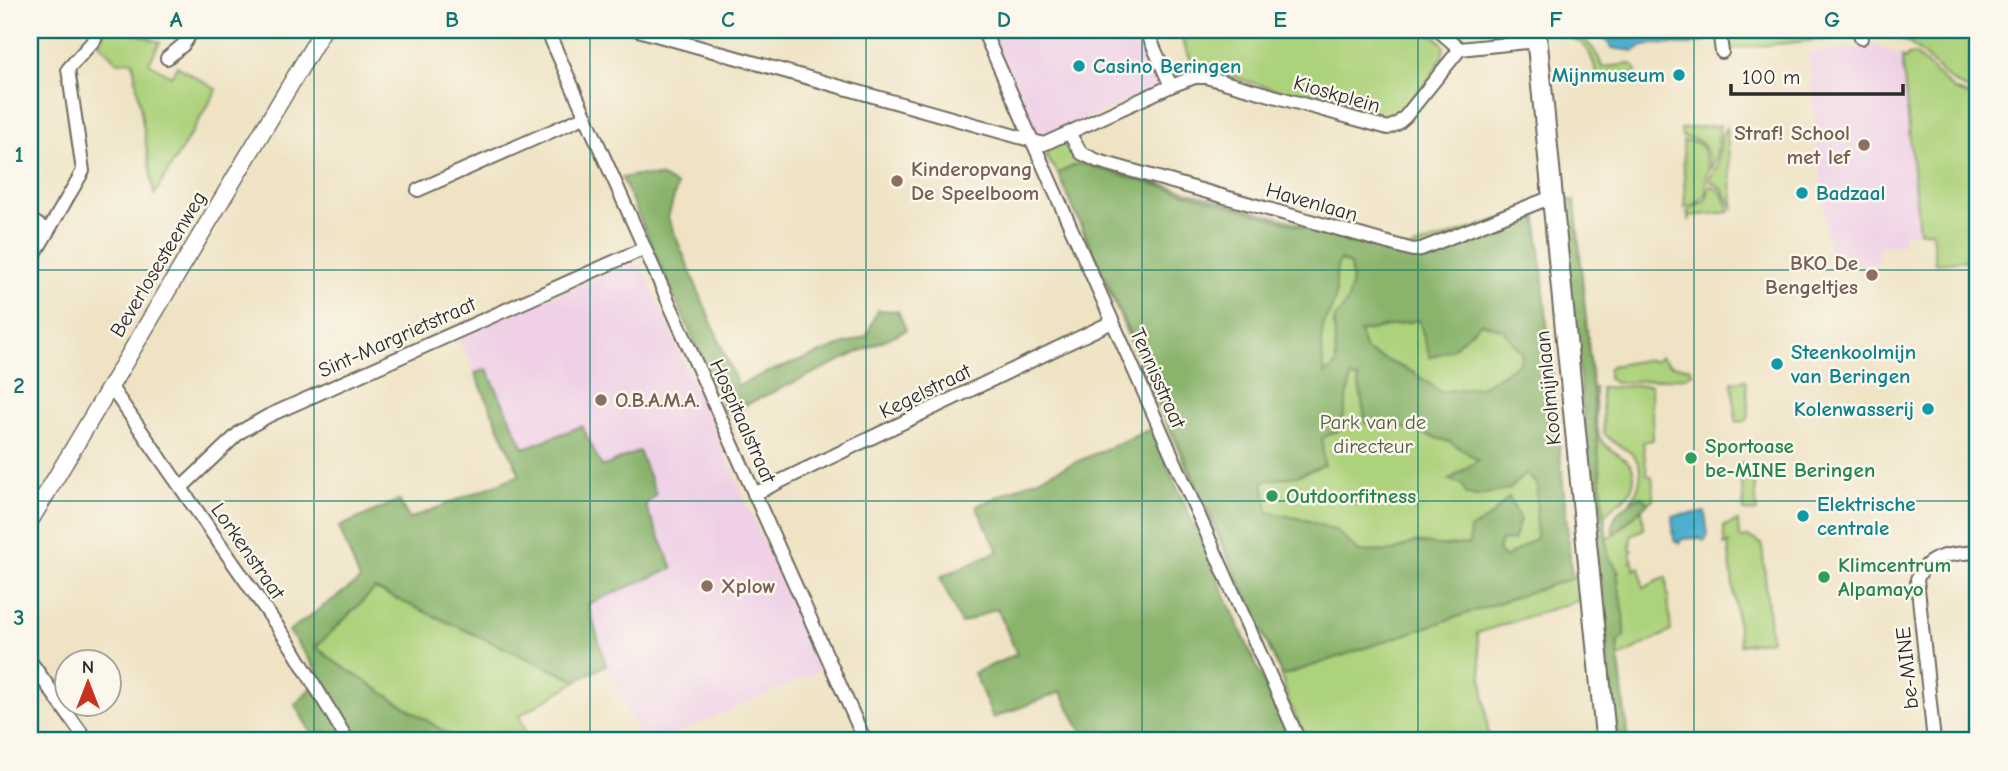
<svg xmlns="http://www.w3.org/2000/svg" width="2008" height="771" font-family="'Comic Neue',sans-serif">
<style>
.built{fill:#efd0e6}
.green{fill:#add27c;stroke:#6c7e54;stroke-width:2}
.forest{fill:#8ab46c;stroke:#5a704c;stroke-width:2;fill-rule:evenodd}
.water{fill:#4eaecd;stroke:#3c6c7c;stroke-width:2}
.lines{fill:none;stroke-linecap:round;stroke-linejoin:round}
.street-casing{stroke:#706b61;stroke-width:16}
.secondary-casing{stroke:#706b61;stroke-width:19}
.primary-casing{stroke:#706b61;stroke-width:23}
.street{stroke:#fff;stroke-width:12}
.secondary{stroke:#fff;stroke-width:16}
.primary{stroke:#fff;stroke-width:19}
.grid{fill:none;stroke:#0f766e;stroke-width:2;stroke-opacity:0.55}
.culture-dot{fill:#0f9aa8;stroke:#fbf7ec;stroke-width:2.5}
.education-dot{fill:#8d6e63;stroke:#fbf7ec;stroke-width:2.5}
.leisure-dot{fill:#2e9e5b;stroke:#fbf7ec;stroke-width:2.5}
.labels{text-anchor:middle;stroke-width:5;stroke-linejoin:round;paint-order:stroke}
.culture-label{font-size:21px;font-weight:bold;fill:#0d838f;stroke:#fbf7ec;text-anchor:start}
.street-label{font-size:21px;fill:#2b2b2b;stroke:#fbf7ec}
.education-label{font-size:21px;font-weight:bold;fill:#785e54;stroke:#fbf7ec;text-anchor:start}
.park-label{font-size:21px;fill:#525d43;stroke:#fbf7ec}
.leisure-label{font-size:21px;font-weight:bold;fill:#27864d;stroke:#fbf7ec;text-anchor:start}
.neatline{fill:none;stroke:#0f766e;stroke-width:2.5}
.grid-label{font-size:23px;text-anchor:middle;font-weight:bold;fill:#0f766e}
</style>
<rect width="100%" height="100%" fill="#fbf7ec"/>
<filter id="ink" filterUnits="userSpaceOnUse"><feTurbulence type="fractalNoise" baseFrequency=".0143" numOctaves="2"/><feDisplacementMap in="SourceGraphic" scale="14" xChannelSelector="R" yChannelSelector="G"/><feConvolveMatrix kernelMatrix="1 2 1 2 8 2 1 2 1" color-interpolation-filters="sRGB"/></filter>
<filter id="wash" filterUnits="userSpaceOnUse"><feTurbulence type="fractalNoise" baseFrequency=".00686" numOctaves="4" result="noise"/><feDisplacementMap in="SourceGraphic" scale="28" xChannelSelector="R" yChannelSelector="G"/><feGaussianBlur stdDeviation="1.57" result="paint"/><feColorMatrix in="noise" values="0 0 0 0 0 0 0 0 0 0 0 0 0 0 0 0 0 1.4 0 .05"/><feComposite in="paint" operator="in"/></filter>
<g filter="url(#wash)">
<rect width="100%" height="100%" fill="#efe3c4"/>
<path class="built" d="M988,30H1133L1138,42L1143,40L1157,72L1161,71L1164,82L1160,86L1042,138L1033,130Z
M1877,46L1902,57L1919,232L1903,234V244L1878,247L1879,263L1830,268L1808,53Z
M634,263L642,266L820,671L659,741H641L606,665L588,605L644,505L656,494L640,452L602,467L582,426L524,448L487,369L475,373L457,336Z"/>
<path class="green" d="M105,30H124L160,42L149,63L171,76L177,66L217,90L154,195L133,61L117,62L99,43Z
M1177,30H1427C1432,34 1440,39 1443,45C1449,61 1406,105 1395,119L1389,122L1198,67L1192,62Z
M1560,30C1580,30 1597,49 1602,67L1631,64L1636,69V73L1634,76L1597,77C1593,55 1585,37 1560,36Z
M1729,30H1853V36L1731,49Z
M1865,30H1978V92C1932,85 1927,29 1865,34Z
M1915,54L1954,90L1978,98V259L1935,263L1932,231L1919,232L1902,57L1905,59L1908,55Z
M1720,125L1716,158L1711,168C1706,146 1705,139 1682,137L1681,129Z
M1726,127L1734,210C1726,198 1725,186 1710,182V177L1718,165L1721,137Z
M1683,141C1709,141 1701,152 1709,170L1707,172L1706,193L1696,204L1685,208Z
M1056,144L1070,146L1085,162L1399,252L1535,208L1572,578L1579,576L1580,600L1477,633L1489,741H1307L1287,697L1282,676L1164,419L1058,173L1046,157L1050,148Z
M1710,186C1722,188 1727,201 1730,212L1690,216L1689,221L1687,212L1706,199Z
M1660,357L1670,365L1689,368L1693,373L1685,377L1616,383L1608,379V370L1611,366L1644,360L1655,361Z
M1746,380L1749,416L1746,421L1736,422L1732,382Z
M1651,385L1653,440L1643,442L1647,475L1652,476L1654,498L1648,503L1640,496L1628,504C1640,491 1647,467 1631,453C1622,446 1611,443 1604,433L1601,388Z
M1595,388C1596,404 1594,423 1600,438C1608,456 1645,457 1631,489C1626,501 1612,505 1604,516L1607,539L1622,528L1642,508L1644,529L1631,535V541L1629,543L1632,544L1629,549L1633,550L1630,555L1633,560L1630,562L1634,563V570L1640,567L1643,588L1666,577L1671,631L1618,658C1615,624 1629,584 1608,555L1591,389Z
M1740,463H1743L1744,467L1754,471L1757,512L1744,511Z
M1738,521L1739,538L1749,537L1762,544L1771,640L1740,645L1728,544L1730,543L1724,545V526Z
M375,589L577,681L519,716L529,741H459L335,662L316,647Z"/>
<path class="forest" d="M1080,163L1411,258L1422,256L1536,209L1572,578L1282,676L1058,173ZM1340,260L1350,265C1354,289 1350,302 1334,320L1336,365L1325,374C1322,360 1320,338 1324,323C1327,314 1333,311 1335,298C1338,284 1333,273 1340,260ZM1419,320L1430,358L1452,349L1481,323L1503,330L1522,353L1520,363L1483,386L1441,392L1413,372L1366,351L1360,332ZM1351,378L1358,379L1366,424H1390L1450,442L1478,460L1449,480L1462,484L1466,494L1478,496L1510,489L1526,473L1537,485L1536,538L1505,558L1498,551L1501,540L1513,541L1520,520L1509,497L1490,517L1470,529L1469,544L1446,546L1414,542L1394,551L1359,552L1337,531L1306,520L1268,512L1263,481L1297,476L1324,465L1322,438L1341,429Z
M637,175L662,177L677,186L668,218L738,386L763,374L867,336L877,310L898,311L906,330L726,414L622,178Z
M1567,199L1575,201L1608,555L1619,572L1617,573L1625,627V636L1617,642L1628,741H1616L1562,200Z
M487,369L524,448L582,426L602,467L639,451L656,494L645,505L673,568L588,604L606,665L577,681L375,589L316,647L335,662L459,741H316L295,705L321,677L289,631L360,580L339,527L399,500L409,519L520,475L475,373Z
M1151,429L1290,741H1086L1061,692L993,718L974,673L1017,654L997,608L961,624L940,577L998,551L976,506Z
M1640,496L1648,503L1613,535C1610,512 1623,508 1640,496Z"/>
<path class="water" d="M1697,30H1704L1707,40L1690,45L1654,44L1640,47L1634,51L1612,48L1599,32L1602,31C1616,50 1636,32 1654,31C1669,31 1684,41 1697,30Z
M1705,512L1708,536L1704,541L1699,538L1682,539L1679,543L1674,540L1672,516Z"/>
</g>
<g filter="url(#ink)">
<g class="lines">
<defs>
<path id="street" d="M547,30L865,741
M638,30L1044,144L1171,86L1195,77H1206L1388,128L1397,124L1405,117L1460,49L1537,41
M983,30L1299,741
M1146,30L1171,86
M1438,30L1460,49
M1719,30L1722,52
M1860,30L1861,38
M167,58L183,45L193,30
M1069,133L1081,153L1098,161L1413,250L1421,249L1552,197
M418,190L586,116
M30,220L47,230
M30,262L83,171L68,69L95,39L97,30
M110,386L291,646L348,741
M181,488L240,432L268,416L645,248
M754,494L1112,322
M30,661L87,741
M1934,741L1917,579C1928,553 1954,554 1978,552"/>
<path id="secondary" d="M30,521L323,30"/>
<path id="primary" d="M1536,30L1606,741"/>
</defs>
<use href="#street" class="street-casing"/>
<use href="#secondary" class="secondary-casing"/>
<use href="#primary" class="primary-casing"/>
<use href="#street" class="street"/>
<use href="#secondary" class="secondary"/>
<use href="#primary" class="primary"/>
</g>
</g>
<path class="grid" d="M314,30V741M590,30V741M866,30V741M1142,30V741M1418,30V741M1694,30V741M30,270H1978M30,501H1978"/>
<g class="culture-dot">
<circle cx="1079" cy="66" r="7"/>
<circle cx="1679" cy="75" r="7"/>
<circle cx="1802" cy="193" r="7"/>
<circle cx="1777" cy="364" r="7"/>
<circle cx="1928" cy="409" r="7"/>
<circle cx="1803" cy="516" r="7"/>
</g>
<g class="education-dot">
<circle cx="1864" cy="145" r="7"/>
<circle cx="897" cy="181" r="7"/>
<circle cx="1872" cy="275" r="7"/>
<circle cx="601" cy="400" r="7"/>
<circle cx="707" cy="586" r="7"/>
</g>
<g class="leisure-dot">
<circle cx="1691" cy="458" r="7"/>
<circle cx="1272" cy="496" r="7"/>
<circle cx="1824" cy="577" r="7"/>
</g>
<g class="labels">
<g class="culture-label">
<text x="1093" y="73">Casino Beringen</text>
<text x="1665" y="82" text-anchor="end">Mijnmuseum</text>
<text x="1816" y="200">Badzaal</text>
<text x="1791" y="359">Steenkoolmijn<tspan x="1791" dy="24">van Beringen</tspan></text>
<text x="1914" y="416" text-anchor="end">Kolenwasserij</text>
<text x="1817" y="511">Elektrische<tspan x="1817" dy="24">centrale</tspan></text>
</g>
<g class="street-label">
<text transform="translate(1337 94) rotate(16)" y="7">Kioskplein</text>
<text transform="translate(1312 202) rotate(16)" y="7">Havenlaan</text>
<text transform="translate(158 264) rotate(-59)" y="7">Beverlosesteenweg</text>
<text transform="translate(397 337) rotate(-24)" y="7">Sint-Margrietstraat</text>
<text transform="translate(1158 378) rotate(66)" y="7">Tennisstraat</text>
<text transform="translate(1548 388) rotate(-96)" y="7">Koolmijnlaan</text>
<text transform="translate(925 391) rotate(-26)" y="7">Kegelstraat</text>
<text transform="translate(743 421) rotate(66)" y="7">Hospitaalstraat</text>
<text transform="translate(248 551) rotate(55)" y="7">Lorkenstraat</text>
<text transform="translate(1907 668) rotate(-96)" y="7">be-MINE</text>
</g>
<g class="education-label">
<text x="1850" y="140" text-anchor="end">Straf! School<tspan x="1850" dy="24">met lef</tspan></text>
<text x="911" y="176">Kinderopvang<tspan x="911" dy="24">De Speelboom</tspan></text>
<text x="1858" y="270" text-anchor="end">BKO De<tspan x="1858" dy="24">Bengeltjes</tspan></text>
<text x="615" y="407">O.B.A.M.A.</text>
<text x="721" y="593">Xplow</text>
</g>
<g class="park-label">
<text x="1373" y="429">Park van de<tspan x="1373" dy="24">directeur</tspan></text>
</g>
<g class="leisure-label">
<text x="1705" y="453">Sportoase<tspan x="1705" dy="24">be-MINE Beringen</tspan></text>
<text x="1286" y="503">Outdoorfitness</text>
<text x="1838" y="572">Klimcentrum<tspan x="1838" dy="24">Alpamayo</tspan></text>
</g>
</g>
<rect width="2008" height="771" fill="none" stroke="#fbf7ec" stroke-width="77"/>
<g transform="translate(88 683)"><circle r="33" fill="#fbf7ec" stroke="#a8a59f" stroke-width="2"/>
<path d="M0-5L12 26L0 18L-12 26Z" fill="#c8321e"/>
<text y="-10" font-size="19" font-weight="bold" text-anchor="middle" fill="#2b2b2b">N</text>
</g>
<path d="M1731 84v10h172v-10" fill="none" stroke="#2b2b2b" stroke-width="3.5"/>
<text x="1742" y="84" font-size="21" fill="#2b2b2b" stroke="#fbf7ec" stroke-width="5" paint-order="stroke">100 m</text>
<rect x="38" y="38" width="1931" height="694" class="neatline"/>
<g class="grid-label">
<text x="176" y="27">A</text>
<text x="452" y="27">B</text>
<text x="728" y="27">C</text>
<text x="1004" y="27">D</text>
<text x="1280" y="27">E</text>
<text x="1556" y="27">F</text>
<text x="1832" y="27">G</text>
<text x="19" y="162">1</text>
<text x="19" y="393">2</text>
<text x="19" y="625">3</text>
</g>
</svg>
